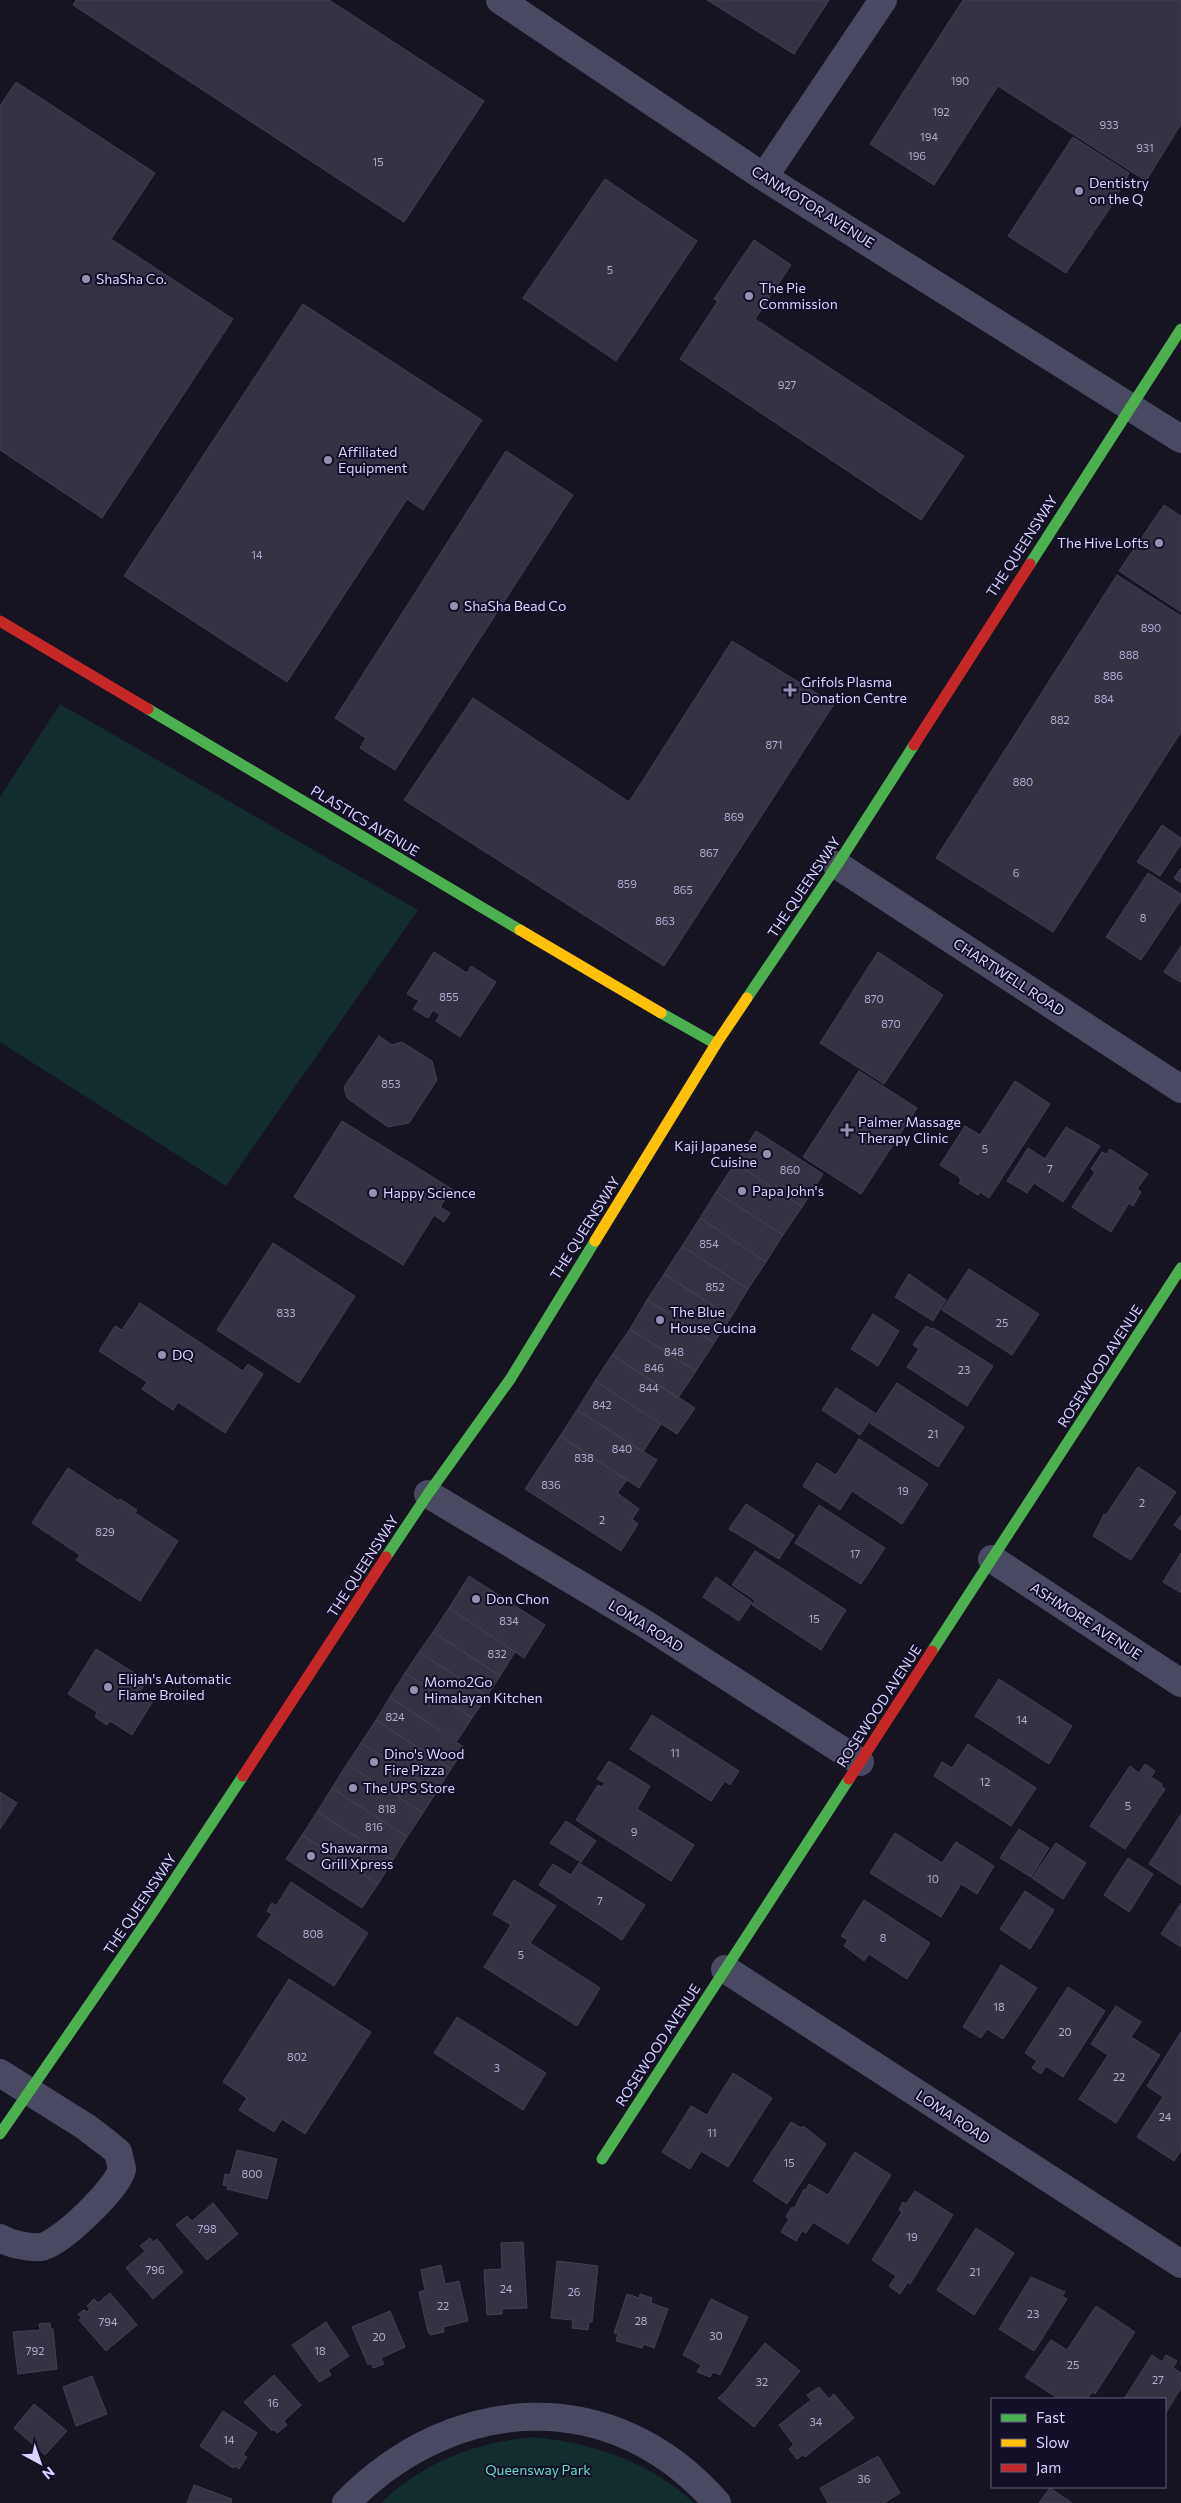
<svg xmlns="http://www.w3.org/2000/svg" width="1181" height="2503" font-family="Commissioner,sans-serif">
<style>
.green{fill:#132c2d}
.building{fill:#343243;stroke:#433f54}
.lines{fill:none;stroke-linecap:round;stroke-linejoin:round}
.street{stroke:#4a4962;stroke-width:28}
.fast{stroke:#4caf50;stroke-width:11}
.slow{stroke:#ffc107;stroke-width:11}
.jam{stroke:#c62828;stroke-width:11}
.poi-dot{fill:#9591b1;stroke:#130f26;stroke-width:2}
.labels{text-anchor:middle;stroke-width:4;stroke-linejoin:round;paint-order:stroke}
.number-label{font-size:11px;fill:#b0acd0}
.poi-label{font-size:14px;fill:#d9d4ff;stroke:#130f26;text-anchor:start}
.street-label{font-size:14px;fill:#d9d4ff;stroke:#130f26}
.park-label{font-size:14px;fill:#5fe0c0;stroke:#130f26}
</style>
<rect width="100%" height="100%" fill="#161421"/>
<path class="green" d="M60,704L418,910L226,1186L0,1042V797Z
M534,2437C593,2443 650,2462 694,2503H381C423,2462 476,2442 534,2437Z"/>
<path class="building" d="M76,0H329L484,101L404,222L73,5Z
M707,0H829L794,54Z
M963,0H1181V124L1146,181L998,86L934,185L870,144Z
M16,82L155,173L111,239L233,319L102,518L0,450V106Z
M1073,137L1129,173L1110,208L1066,273L1008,236Z
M605,179L697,241L616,361L523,298Z
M754,240L791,265L755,319L964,456L921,520L680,359L718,301L714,299Z
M303,304L482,420L423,510L407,499L287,682L124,576Z
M506,451L573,495L395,770L360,748L366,738L335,718Z
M1164,505L1181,516V612L1119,571Z
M1117,575L1181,616V732L1053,932L936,858Z
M732,641L834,704L664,966L404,800L473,698L629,802Z
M1162,825L1181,838V844L1160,876L1137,862Z
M1181,868V883L1174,878Z
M1148,873L1181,894V900L1141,960L1106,937Z
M1181,946V981L1180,982L1164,972Z
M434,952L467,973L471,966L496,982L460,1037L436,1021L440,1015L433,1010L428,1018L413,1009L419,1001L407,994Z
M878,952L943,995L884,1084L820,1043Z
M379,1036L392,1045L402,1042L432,1061L437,1080L409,1123L388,1127L347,1098L344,1087Z
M859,1071L917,1108L861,1194L803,1157Z
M1015,1081L1050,1104L989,1198L980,1192L978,1195L959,1183L961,1180L958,1176L940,1165L965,1126L980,1135Z
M342,1121L452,1189L440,1207L450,1213L444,1222L434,1215L403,1265L294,1197Z
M1066,1127L1100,1146L1063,1202L1034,1183L1027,1193L1007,1181L1028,1148L1045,1159Z
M756,1131L823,1174L802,1207L735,1163Z
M1110,1149L1148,1174L1137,1189L1141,1192L1133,1206L1129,1203L1111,1232L1072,1207L1095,1172L1091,1169L1102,1152L1107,1154Z
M735,1163L802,1207L783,1235L716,1192Z
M716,1192L783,1235L766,1262L700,1218Z
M700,1218L766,1262L748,1289L682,1246Z
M273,1243L355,1296L299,1383L217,1330Z
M682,1246L748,1289L731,1317L664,1274Z
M969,1269L1039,1314L1012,1355L942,1310Z
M664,1274L731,1317L714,1343L647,1300Z
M909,1274L946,1300L933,1321L895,1297Z
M647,1300L714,1343L696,1371L630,1329Z
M140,1303L243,1371L248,1364L263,1374L225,1433L178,1402L173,1410L142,1389L147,1382L99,1351L115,1326L122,1330Z
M873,1314L899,1331L878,1366L851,1349Z
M926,1326L932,1329L933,1328L993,1366L967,1406L907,1367L919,1349L913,1345Z
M630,1329L696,1371L678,1398L612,1355Z
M612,1355L695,1408L677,1434L595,1381Z
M595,1381L661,1424L643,1452L577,1410Z
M897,1383L964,1427L938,1467L870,1423Z
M836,1388L875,1413L860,1435L822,1410Z
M577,1410L657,1460L639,1488L560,1436Z
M560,1436L627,1480L617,1493L639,1509L632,1519L638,1524L621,1551L525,1489Z
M859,1439L928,1484L902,1524L852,1491L840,1510L803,1486L817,1463L836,1475Z
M1138,1467L1176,1492L1131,1560L1093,1536L1104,1514L1106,1515Z
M68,1468L119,1501L120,1499L137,1510L135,1513L178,1541L140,1601L76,1560L80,1555L32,1523Z
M746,1504L794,1535L779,1559L729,1529Z
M819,1505L885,1548L861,1584L795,1543Z
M1181,1515V1530L1174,1525Z
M755,1551L846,1610L821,1650L752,1605L755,1600L732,1585Z
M1181,1553V1593L1163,1582Z
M469,1576L545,1625L524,1658L449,1608Z
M716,1577L752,1602L739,1621L703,1597Z
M449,1608L515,1652L500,1676L433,1632Z
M433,1632L500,1676L487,1696L419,1652Z
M96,1649L147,1681L139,1693L153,1701L132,1735L110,1721L107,1725L95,1717L97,1712L68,1694Z
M419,1652L487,1696L472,1718L405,1673Z
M405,1673L472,1718L457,1741L390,1697Z
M999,1679L1072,1726L1049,1764L975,1716Z
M390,1697L465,1748L451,1769L376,1720Z
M652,1715L739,1771L730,1785L725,1781L711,1801L630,1749Z
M376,1720L451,1769L437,1791L361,1743Z
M361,1743L437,1791L423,1813L347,1764Z
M968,1744L1036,1788L1011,1826L934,1776L942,1762L952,1768Z
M609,1761L650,1786L637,1809L694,1845L671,1881L576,1820L598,1785L602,1787L605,1783L597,1779Z
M347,1764L423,1813L407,1837L332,1788Z
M1145,1764L1155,1771L1151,1777L1162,1784L1161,1786L1165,1789L1125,1849L1090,1826L1130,1766L1139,1773Z
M332,1788L407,1837L393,1860L317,1812Z
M0,1792L17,1803L0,1829Z
M317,1812L393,1860L378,1884L302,1835Z
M1181,1814V1885L1149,1864Z
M566,1821L596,1841L581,1862L550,1843Z
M1019,1829L1049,1848L1031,1877L1000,1858Z
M895,1833L942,1863L956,1842L994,1866L977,1894L961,1884L941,1917L870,1873Z
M302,1835L378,1884L362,1908L286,1859Z
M1056,1843L1086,1863L1063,1899L1032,1878Z
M1128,1858L1153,1874L1129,1912L1104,1895Z
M579,1863L645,1905L622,1940L539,1885L553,1864L571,1875Z
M514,1880L556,1906L530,1943L600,1988L577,2026L484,1967L511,1925L493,1914Z
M291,1882L368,1933L334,1986L257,1936L272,1914L267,1911L272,1903L276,1906Z
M1025,1891L1054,1910L1030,1949L1000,1929Z
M864,1900L930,1943L907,1979L869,1954L864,1961L844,1946L848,1940L841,1936Z
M1181,1903V1947L1161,1934Z
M1001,1965L1037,1988L1003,2039L987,2029L981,2038L963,2027Z
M289,1979L371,2032L305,2134L282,2119L274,2132L239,2110L247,2098L223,2082Z
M1068,1987L1105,2011L1063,2077L1046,2066L1041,2074L1032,2068L1037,2061L1025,2053Z
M1116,2006L1141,2022L1131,2037L1160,2055L1116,2123L1079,2099L1108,2055L1091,2044Z
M457,2017L546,2073L523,2110L434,2053Z
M1181,2032V2151L1174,2161L1137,2137L1163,2097L1147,2086Z
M733,2073L772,2098L728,2167L701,2151L690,2169L662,2152L691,2106L707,2115Z
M791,2122L801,2128L803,2126L826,2144L787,2204L753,2181Z
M237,2150L277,2159L267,2199L227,2189L228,2186L223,2185L225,2174L230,2175Z
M855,2152L891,2175L848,2244L813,2222L806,2233L802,2231L796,2241L781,2232L789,2219L786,2217L792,2207L794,2209L804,2189L806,2190L809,2184L828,2195Z
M915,2191L953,2215L910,2284L908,2282L900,2294L889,2286L896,2276L872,2260L902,2212L899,2210L903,2202L906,2204Z
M213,2203L238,2234L207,2260L176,2225L187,2216L192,2221Z
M976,2228L1014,2253L974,2315L937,2290Z
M150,2238L153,2242L157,2239L183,2272L153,2299L126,2268L145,2251L140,2246Z
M523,2242L527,2308L502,2309V2314L487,2315L484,2270L502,2269L501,2243Z
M557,2261L598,2266L592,2322H589L588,2330L572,2328L573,2320L551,2318Z
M441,2265L445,2284L459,2281L468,2321L443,2327L444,2332L431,2335L428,2332L419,2292L425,2290L421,2270Z
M1031,2277L1065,2292L1062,2296L1067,2299L1034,2351L999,2329Z
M110,2293L137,2325L106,2351L79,2320L82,2318L78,2314L84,2310L87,2312L90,2309L87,2306L94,2299L98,2303Z
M627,2294L639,2298L640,2294L652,2298L651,2303L668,2309L654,2348L644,2344L642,2348L616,2341L618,2334L614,2333Z
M711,2299L748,2317L720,2375L713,2372L710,2377L697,2372L701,2365L683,2355Z
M1096,2306L1135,2332L1095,2394L1092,2392L1087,2399H1059L1025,2377L1051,2340L1067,2350Z
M390,2311L405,2347L381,2358L384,2364L373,2368L371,2363L368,2365L352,2327Z
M326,2322L349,2356L328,2370L331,2375L319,2382L292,2345Z
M50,2323L51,2329H53L57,2369L18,2374L13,2332L40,2330L39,2324Z
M765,2343L800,2371L754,2427L718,2398L724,2393Z
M1152,2355L1162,2362L1166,2355L1177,2361L1173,2368L1181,2373V2388L1165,2414V2399H1124Z
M274,2375L301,2405L284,2421L287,2425L277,2433L274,2429L272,2431L244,2402Z
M92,2376L107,2414L76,2426L63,2387Z
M819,2387L829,2399L834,2394L854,2418L805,2457L803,2455L797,2459L789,2449L794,2445L779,2425L811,2400L807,2395Z
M34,2404L67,2431L45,2455L14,2428Z
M223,2411L257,2433L243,2455L247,2457L239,2469L235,2466L233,2468L200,2446Z
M878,2456L900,2493L884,2503H828L820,2488Z
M194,2485L232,2499L231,2503H187Z
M1050,2488L1072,2503H1039Z"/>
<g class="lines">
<path class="street" d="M500,0L764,177L1181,439
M764,177L883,0
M837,865L1181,1089
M428,1494L647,1625L860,1762
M992,1559L1181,1683
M725,1969L1181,2264
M0,2073L86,2127L107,2143L118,2152L122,2169C118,2188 60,2244 41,2247C28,2248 10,2244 0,2238
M346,2503C453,2393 613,2383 717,2503"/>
<path class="fast" d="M1030,564L1181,329
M148,709L520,930
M747,998L837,865L914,745
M661,1013L716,1044
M386,1557L428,1494L511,1378L595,1241
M932,1651L1181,1268
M0,2134L153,1912L243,1776
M602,2159L849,1779"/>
<path class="slow" d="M520,930L661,1013
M595,1241L716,1044L747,998"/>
<path class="jam" d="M0,621L148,709
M914,745L1030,564
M243,1776L386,1557
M849,1779L932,1651"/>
</g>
<g class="poi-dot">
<circle cx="1079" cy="191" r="5"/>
<circle cx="86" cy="279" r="5"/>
<circle cx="749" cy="296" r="5"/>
<circle cx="328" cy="460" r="5"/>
<circle cx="1159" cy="543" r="5"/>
<circle cx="454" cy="606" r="5"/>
<path d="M787.5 682.5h5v5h5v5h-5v5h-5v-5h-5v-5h5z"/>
<path d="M844.5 1122.5h5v5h5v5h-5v5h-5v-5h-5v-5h5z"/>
<circle cx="767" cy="1154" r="5"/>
<circle cx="742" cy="1191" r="5"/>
<circle cx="373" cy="1193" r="5"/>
<circle cx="660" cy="1320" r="5"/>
<circle cx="162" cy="1355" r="5"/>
<circle cx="476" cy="1599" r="5"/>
<circle cx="108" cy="1687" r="5"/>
<circle cx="414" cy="1690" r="5"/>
<circle cx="374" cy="1762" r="5"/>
<circle cx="353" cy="1788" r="5"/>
<circle cx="311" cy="1856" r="5"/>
</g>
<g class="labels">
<g class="number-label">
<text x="960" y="85">190</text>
<text x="941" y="116">192</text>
<text x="1109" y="129">933</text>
<text x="929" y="141">194</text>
<text x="1145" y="152">931</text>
<text x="917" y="160">196</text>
<text x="378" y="166">15</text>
<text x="610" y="274">5</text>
<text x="787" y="389">927</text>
<text x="257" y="559">14</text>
<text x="1151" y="632">890</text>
<text x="1129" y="659">888</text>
<text x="1113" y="680">886</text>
<text x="1104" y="703">884</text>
<text x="1060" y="724">882</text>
<text x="774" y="749">871</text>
<text x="1023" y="786">880</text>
<text x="734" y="821">869</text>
<text x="709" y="857">867</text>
<text x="1016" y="877">6</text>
<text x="627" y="888">859</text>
<text x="683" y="894">865</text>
<text x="1143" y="922">8</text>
<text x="665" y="925">863</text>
<text x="449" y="1001">855</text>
<text x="874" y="1003">870</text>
<text x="891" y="1028">870</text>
<text x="391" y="1088">853</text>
<text x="985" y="1153">5</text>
<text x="1050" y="1173">7</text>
<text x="790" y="1174">860</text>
<text x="709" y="1248">854</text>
<text x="715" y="1291">852</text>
<text x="286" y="1317">833</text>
<text x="1002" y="1327">25</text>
<text x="674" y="1356">848</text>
<text x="654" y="1372">846</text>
<text x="964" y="1374">23</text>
<text x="649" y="1392">844</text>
<text x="602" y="1409">842</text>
<text x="933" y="1438">21</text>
<text x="622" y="1453">840</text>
<text x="584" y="1462">838</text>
<text x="551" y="1489">836</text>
<text x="903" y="1495">19</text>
<text x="1142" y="1507">2</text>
<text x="602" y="1524">2</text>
<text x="105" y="1536">829</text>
<text x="855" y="1558">17</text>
<text x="814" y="1623">15</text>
<text x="509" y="1625">834</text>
<text x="497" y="1658">832</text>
<text x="395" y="1721">824</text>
<text x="1022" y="1724">14</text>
<text x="675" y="1757">11</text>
<text x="985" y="1786">12</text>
<text x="1128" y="1810">5</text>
<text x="387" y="1813">818</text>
<text x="374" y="1831">816</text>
<text x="634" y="1836">9</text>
<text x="933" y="1883">10</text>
<text x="600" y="1905">7</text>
<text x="313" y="1938">808</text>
<text x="883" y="1942">8</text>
<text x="521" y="1959">5</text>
<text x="999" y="2011">18</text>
<text x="1065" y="2036">20</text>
<text x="297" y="2061">802</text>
<text x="497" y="2072">3</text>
<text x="1119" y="2081">22</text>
<text x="1165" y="2121">24</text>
<text x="712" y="2137">11</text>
<text x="789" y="2167">15</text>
<text x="252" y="2178">800</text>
<text x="207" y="2233">798</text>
<text x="912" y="2241">19</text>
<text x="155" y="2274">796</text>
<text x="975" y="2276">21</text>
<text x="506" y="2293">24</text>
<text x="574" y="2296">26</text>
<text x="443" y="2310">22</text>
<text x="1033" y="2318">23</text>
<text x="641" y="2325">28</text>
<text x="108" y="2326">794</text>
<text x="716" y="2340">30</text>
<text x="379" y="2341">20</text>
<text x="35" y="2355">792</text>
<text x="320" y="2355">18</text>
<text x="1073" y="2369">25</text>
<text x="1158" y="2384">27</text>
<text x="762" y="2386">32</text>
<text x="273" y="2407">16</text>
<text x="816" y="2426">34</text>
<text x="229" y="2444">14</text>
<text x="864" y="2483">36</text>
</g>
<g class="poi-label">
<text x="1089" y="188">Dentistry<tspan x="1089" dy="16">on the Q</tspan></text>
<text x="96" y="284">ShaSha Co.</text>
<text x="759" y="293">The Pie<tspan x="759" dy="16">Commission</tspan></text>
<text x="338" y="457">Affiliated<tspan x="338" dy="16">Equipment</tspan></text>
<text x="1149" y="548" text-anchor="end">The Hive Lofts</text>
<text x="464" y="611">ShaSha Bead Co</text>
<text x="801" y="687">Grifols Plasma<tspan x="801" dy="16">Donation Centre</tspan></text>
<text x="858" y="1127">Palmer Massage<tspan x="858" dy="16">Therapy Clinic</tspan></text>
<text x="757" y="1151" text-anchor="end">Kaji Japanese<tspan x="757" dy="16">Cuisine</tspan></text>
<text x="752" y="1196">Papa John's</text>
<text x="383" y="1198">Happy Science</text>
<text x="670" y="1317">The Blue<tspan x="670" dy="16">House Cucina</tspan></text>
<text x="172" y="1360">DQ</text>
<text x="486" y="1604">Don Chon</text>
<text x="118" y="1684">Elijah's Automatic<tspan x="118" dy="16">Flame Broiled</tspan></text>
<text x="424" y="1687">Momo2Go<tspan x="424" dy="16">Himalayan Kitchen</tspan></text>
<text x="384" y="1759">Dino's Wood<tspan x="384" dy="16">Fire Pizza</tspan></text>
<text x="363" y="1793">The UPS Store</text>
<text x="321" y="1853">Shawarma<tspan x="321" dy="16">Grill Xpress</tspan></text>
</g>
<g class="street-label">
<text transform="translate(813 207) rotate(32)" y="5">CANMOTOR AVENUE</text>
<text transform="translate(1022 546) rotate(-57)" y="5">THE QUEENSWAY</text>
<text transform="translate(365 821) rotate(31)" y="5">PLASTICS AVENUE</text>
<text transform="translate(804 887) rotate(-56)" y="5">THE QUEENSWAY</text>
<text transform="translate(1009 977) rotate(33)" y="5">CHARTWELL ROAD</text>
<text transform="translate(585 1228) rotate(-58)" y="5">THE QUEENSWAY</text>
<text transform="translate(1100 1366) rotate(-57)" y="5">ROSEWOOD AVENUE</text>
<text transform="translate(363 1566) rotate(-57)" y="5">THE QUEENSWAY</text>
<text transform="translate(1086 1621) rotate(33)" y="5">ASHMORE AVENUE</text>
<text transform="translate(646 1626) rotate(32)" y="5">LOMA ROAD</text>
<text transform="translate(879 1706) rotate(-57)" y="5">ROSEWOOD AVENUE</text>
<text transform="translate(140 1904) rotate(-56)" y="5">THE QUEENSWAY</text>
<text transform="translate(658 2045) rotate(-57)" y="5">ROSEWOOD AVENUE</text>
<text transform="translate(953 2117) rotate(33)" y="5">LOMA ROAD</text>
</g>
<g class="park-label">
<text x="538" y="2475">Queensway Park</text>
</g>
</g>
<rect x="991" y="2398" width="175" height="90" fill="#130f26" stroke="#625e7d"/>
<rect x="1001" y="2414" width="25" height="8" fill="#4caf50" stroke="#625e7d"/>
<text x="1036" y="2423" font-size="15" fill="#d9d4ff">Fast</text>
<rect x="1001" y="2439" width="25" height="8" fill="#ffc107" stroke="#625e7d"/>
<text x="1036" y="2448" font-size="15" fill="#d9d4ff">Slow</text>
<rect x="1001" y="2464" width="25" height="8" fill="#c62828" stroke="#625e7d"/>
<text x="1036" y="2473" font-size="15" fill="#d9d4ff">Jam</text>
<g transform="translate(40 2463) rotate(140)" stroke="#130f26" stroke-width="4" paint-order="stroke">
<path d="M0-4L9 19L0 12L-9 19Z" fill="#d9d4ff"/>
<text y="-8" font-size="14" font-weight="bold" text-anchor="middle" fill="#d9d4ff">N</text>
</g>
</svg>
